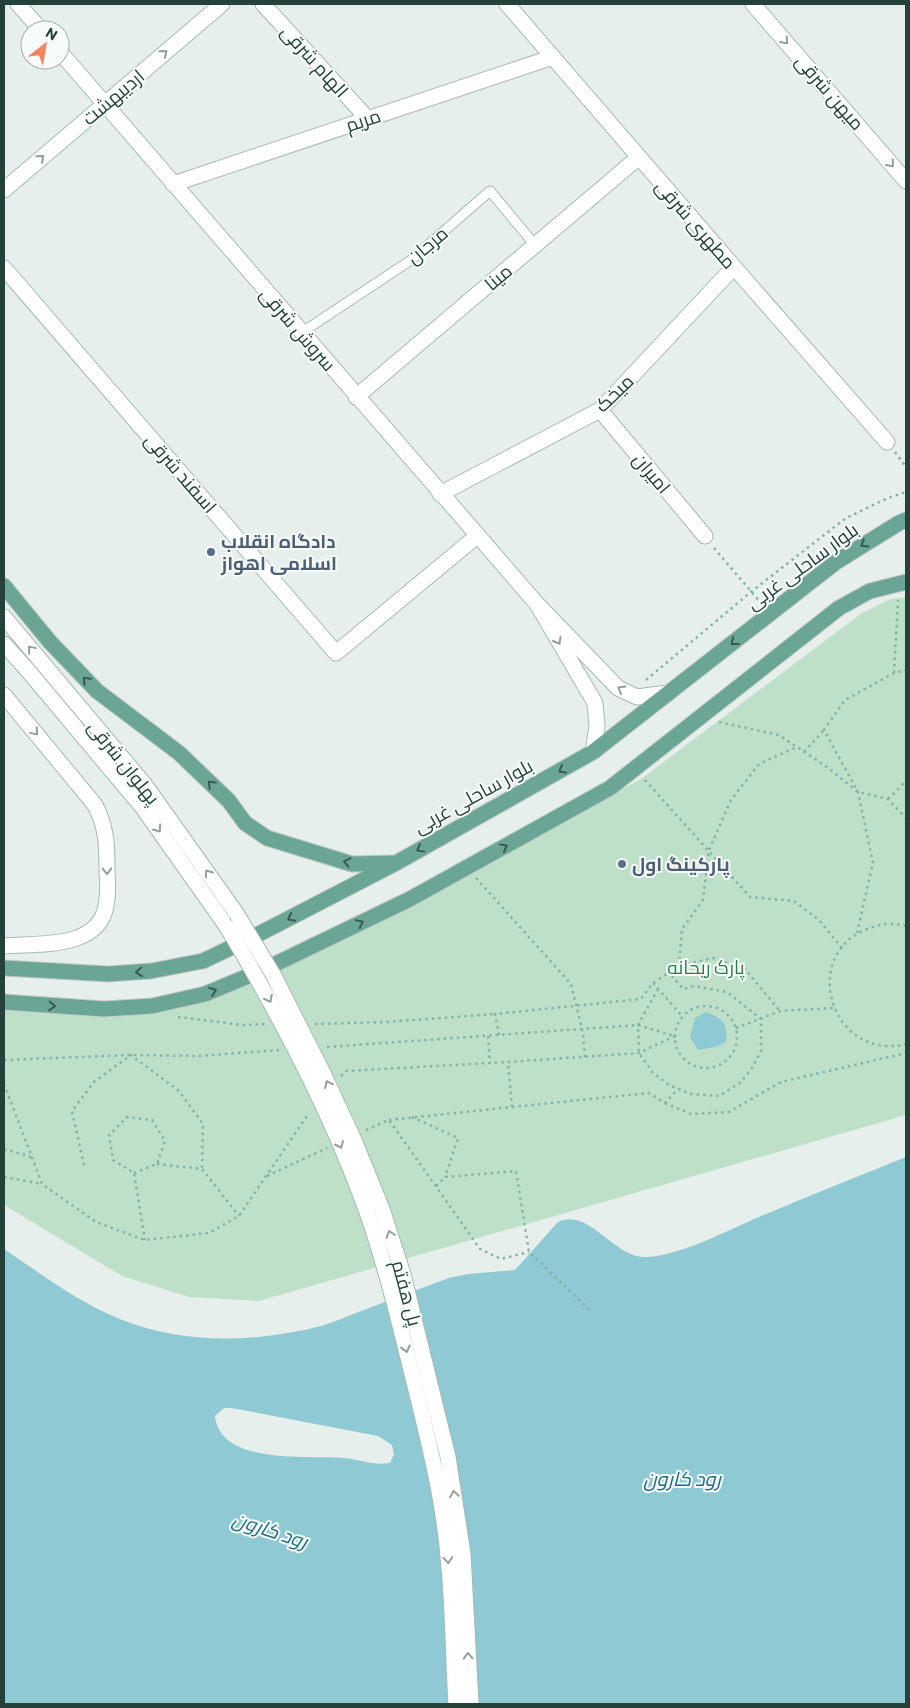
<svg xmlns="http://www.w3.org/2000/svg" width="910" height="1708" font-family="Commissioner,Cairo,sans-serif">
<style>
.green{fill:#bfe0c8}
.water{fill:#8ec9d4;fill-rule:evenodd}
.lines{fill:none;stroke-linecap:round;stroke-linejoin:round}
.lane-casing{stroke:#a8b8b2;stroke-width:11}
.street-casing{stroke:#a8b8b2;stroke-width:17}
.secondary-casing{stroke:#a4bbb3;stroke-width:17}
.primary-casing{stroke:#c2cac8;stroke-width:17}
.path{stroke:#86b3a5;stroke-width:2.5;stroke-dasharray:2.5 4;stroke-linecap:butt}
.lane{stroke:#fff;stroke-width:9}
.street{stroke:#fff;stroke-width:15}
.secondary{stroke:#fff;stroke-width:15}
.primary{stroke:#6aa596;stroke-width:15}
.secondary-bridge-casing{stroke:#a4bbb3;stroke-width:17;stroke-linecap:butt}
.secondary-bridge{stroke:#fff;stroke-width:15}
.oneway{stroke:#92a09c}
.oneway2{stroke:#365b51}
.service-dot{fill:#5c6f8a;stroke:#f7fbf9;stroke-width:2}
.labels{text-anchor:middle;stroke-width:4;stroke-linejoin:round;paint-order:stroke}
.street-label{font-size:19px;fill:#24423a;stroke:#f7fbf9}
.service-label{font-size:19px;font-weight:bold;fill:#4e5e75;stroke:#f7fbf9;text-anchor:start}
.park-label{font-size:19px;fill:#2d7a4b;stroke:#f7fbf9}
.water-label{font-size:20px;font-style:italic;fill:#1c6f80;stroke:#f7fbf9}
</style>
<rect width="100%" height="100%" fill="#e6efeb"/>
<path class="green" d="M906,597V1115L259,1301L189,1297L122,1276L4,1205V1005L96,1011L199,996L411,903L641,779L862,613L891,599Z"/>
<path class="water" d="M706,1012C723,1019 728,1023 726,1042L715,1047L698,1050L690,1037L695,1018Z
M906,1157V1704H4V1249C37,1271 70,1296 106,1313C173,1345 251,1344 321,1326C335,1322 350,1315 364,1310C392,1299 420,1289 449,1278L468,1274L515,1270L558,1222C589,1207 613,1257 645,1257C678,1257 728,1230 759,1217C808,1196 857,1177 906,1157ZM224,1408H232L378,1436L392,1445L394,1454L390,1463C374,1466 359,1459 344,1458C310,1455 220,1466 215,1416Z"/>
<g class="lines">
<defs>
<path id="lane" d="M301,333L411,260L490,191L535,245"/>
<path id="street" d="M18,4L41,30
M263,4L368,119
M507,4L734,267L887,442
M60,52L537,604
M173,184L553,57
M4,268L336,653L477,536
M356,397L639,157
M600,410L705,536
M440,494L600,410L734,267
M4,695L95,805C107,828 107,846 107,872C108,883 108,895 106,906C98,950 37,943 4,946
M593,752L597,726L595,703L537,604L618,688L637,697L668,693"/>
<path id="secondary" d="M753,4L906,181
M4,190L222,4
M4,617L145,785L236,913
M4,644L30,673L143,808L227,927"/>
<path id="primary" d="M4,586L50,642L97,691L179,753L229,801L245,823L267,838L352,864L392,863
M4,968L108,974L151,971L203,961L253,937L396,863L593,752L836,562L899,523L906,520
M4,1002L104,1009L152,1006L205,994L263,970L410,899L610,788L839,608L870,591L906,582"/>
</defs>
<use href="#lane" class="lane-casing"/>
<use href="#street" class="street-casing"/>
<use href="#secondary" class="secondary-casing"/>
<use href="#primary" class="primary-casing"/>
<path class="path" d="M895,452L906,467
M714,548L761,603
M894,673L898,600
M646,680L752,591L846,518L888,498L906,492
M719,722L779,735L827,767L858,792L888,799L906,818
M804,752L824,730
M645,780L750,897L794,901L819,920L842,948
M888,799L906,781
M476,878L571,984L583,1033L585,1057
M906,926C892,922 878,924 865,930C799,958 833,1062 906,1044
M857,933L873,863L858,792L824,730L845,700L894,673L906,670
M679,966L682,929L703,900L709,850L731,800L759,764L797,747
M653,983L682,1016
M658,989L638,1025L639,1053L653,1073L669,1085L691,1094L719,1096L741,1082L752,1068L761,1051V1019L727,992L694,986L683,989L669,972
M675 1037a31 31 0 1 1 62 0a31 31 0 1 1-62 0Z
M178,1017L243,1025L267,1024
M315,1024L386,1022L495,1014
M736,1028L780,1011L834,1008
M499,1035L495,1014L641,999L653,983L679,966L713,958L745,969L780,1011
M488,1036L490,1063
M327,1047L638,1025L674,1036
M4,1060L131,1055L198,1056L279,1050
M341,1076L346,1071L508,1062L639,1053L675,1036
M4,1084L42,1184L96,1222L145,1240L209,1233L239,1216L309,1113
M665,1103L691,1114L729,1112L781,1082L906,1053
M512,1107L649,1093L665,1103L678,1089
M412,1117L458,1138L445,1177
M389,1120L512,1107L508,1062
M366,1130L389,1120L480,1249L501,1259L529,1252
M4,1149L31,1157
M157,1164L202,1169L239,1216
M84,1165L72,1111L94,1082L131,1055L179,1091L203,1124L202,1169
M134,1173L157,1164L165,1141L152,1120L127,1117L109,1135L113,1160L134,1173L145,1240
M267,1176L327,1148
M4,1177L42,1184
M436,1186L445,1177L516,1171L529,1252L592,1312"/>
<use href="#lane" class="lane"/>
<use href="#street" class="street"/>
<use href="#secondary" class="secondary"/>
<use href="#primary" class="primary"/>
<defs>
<path id="secondary-bridge" d="M236,913L274,976L322,1071L354,1140L382,1209L403,1274L448,1457L463,1554L471,1704
M227,927C281,1017 333,1116 368,1215C387,1270 400,1326 414,1382C428,1439 443,1497 448,1556C453,1605 453,1655 456,1704"/>
</defs>
<use href="#secondary-bridge" class="secondary-bridge-casing"/>
<use href="#secondary-bridge" class="secondary-bridge"/>
</g>
<defs><path id="oneway-chevron" d="M-2-3.5L2.5 0L-2 3.5" fill="none" stroke-width="1.6" stroke-linecap="round" stroke-linejoin="round" transform="scale(1.25)"/></defs>
<g class="oneway">
<use href="#oneway-chevron" transform="translate(785 41) rotate(49)"/>
<use href="#oneway-chevron" transform="translate(164 53) rotate(-40)"/>
<use href="#oneway-chevron" transform="translate(41 158) rotate(-41)"/>
<use href="#oneway-chevron" transform="translate(891 164) rotate(49)"/>
<use href="#oneway-chevron" transform="translate(558 641) rotate(60)"/>
<use href="#oneway-chevron" transform="translate(31 649) rotate(-130)"/>
<use href="#oneway-chevron" transform="translate(621 689) rotate(-150)"/>
<use href="#oneway-chevron" transform="translate(35 732) rotate(50)"/>
<use href="#oneway-chevron" transform="translate(158 829) rotate(55)"/>
<use href="#oneway-chevron" transform="translate(107 871) rotate(89)"/>
<use href="#oneway-chevron" transform="translate(208 873) rotate(-125)"/>
<use href="#oneway-chevron" transform="translate(269 999) rotate(63)"/>
<use href="#oneway-chevron" transform="translate(328 1084) rotate(-115)"/>
<use href="#oneway-chevron" transform="translate(340 1145) rotate(66)"/>
<use href="#oneway-chevron" transform="translate(390 1234) rotate(-108)"/>
<use href="#oneway-chevron" transform="translate(406 1349) rotate(76)"/>
<use href="#oneway-chevron" transform="translate(454 1494) rotate(-99)"/>
<use href="#oneway-chevron" transform="translate(448 1560) rotate(86)"/>
<use href="#oneway-chevron" transform="translate(468 1656) rotate(-93)"/>
</g>
<g class="oneway2">
<use href="#oneway-chevron" transform="translate(864 544) rotate(148)"/>
<use href="#oneway-chevron" transform="translate(734 642) rotate(142)"/>
<use href="#oneway-chevron" transform="translate(86 680) rotate(-133)"/>
<use href="#oneway-chevron" transform="translate(562 770) rotate(151)"/>
<use href="#oneway-chevron" transform="translate(211 784) rotate(-136)"/>
<use href="#oneway-chevron" transform="translate(504 847) rotate(-29)"/>
<use href="#oneway-chevron" transform="translate(420 849) rotate(151)"/>
<use href="#oneway-chevron" transform="translate(347 862) rotate(-167)"/>
<use href="#oneway-chevron" transform="translate(291 918) rotate(152)"/>
<use href="#oneway-chevron" transform="translate(360 923) rotate(-26)"/>
<use href="#oneway-chevron" transform="translate(139 972) rotate(176)"/>
<use href="#oneway-chevron" transform="translate(213 991) rotate(-22)"/>
<use href="#oneway-chevron" transform="translate(52 1006) rotate(4)"/>
</g>
<g class="service-dot">
<circle cx="211" cy="552" r="5"/>
<circle cx="622" cy="864" r="5"/>
</g>
<g class="labels">
<g class="street-label">
<text transform="translate(315 61) rotate(48)" y="7">الهام شرقی</text>
<text transform="translate(830 92) rotate(49)" y="7">میهن شرقی</text>
<text transform="translate(113 97) rotate(-40)" y="7">اردیبهشت</text>
<text transform="translate(363 120) rotate(-18)" y="7">مریم</text>
<text transform="translate(696 224) rotate(49)" y="7">مطهری شرقی</text>
<text transform="translate(427 245) rotate(-40)" y="7">مرجان</text>
<text transform="translate(498 277) rotate(-40)" y="7">مینا</text>
<text transform="translate(298 329) rotate(49)" y="7">سروش شرقی</text>
<text transform="translate(614 393) rotate(-44)" y="7">میخک</text>
<text transform="translate(181 473) rotate(49)" y="7">اسفند شرقی</text>
<text transform="translate(652 473) rotate(50)" y="7">امیران</text>
<text transform="translate(802 566) rotate(-36)" y="7">بلوار ساحلی غربی</text>
<text transform="translate(124 762) rotate(51)" y="7">پهلوان شرقی</text>
<text transform="translate(473 796) rotate(-29)" y="7">بلوار ساحلی غربی</text>
<text transform="translate(407 1293) rotate(75)" y="7">پل هفتم</text>
</g>
<g class="service-label">
<text x="221" y="548">دادگاه انقلاب<tspan x="221" dy="22">اسلامی اهواز</tspan></text>
<text x="632" y="871">پارکینگ اول</text>
</g>
<g class="park-label">
<text x="706" y="974">پارک ریحانه</text>
</g>
<g class="water-label">
<text x="682" y="1486">رود کارون</text>
<text transform="translate(270 1530) rotate(18)" y="7">رود کارون</text>
</g>
</g>
<rect width="910" height="1708" fill="none" stroke="#24423a" stroke-width="10"/>
<g transform="translate(45 45) rotate(31)"><circle r="24" fill="#f7fbf9" stroke="#a3b1ad"/>
<path d="M0-4L9 19L0 12L-9 19Z" fill="#f4845f"/>
<text y="-8" font-size="14" font-weight="bold" text-anchor="middle" fill="#24423a">N</text>
</g>
</svg>
